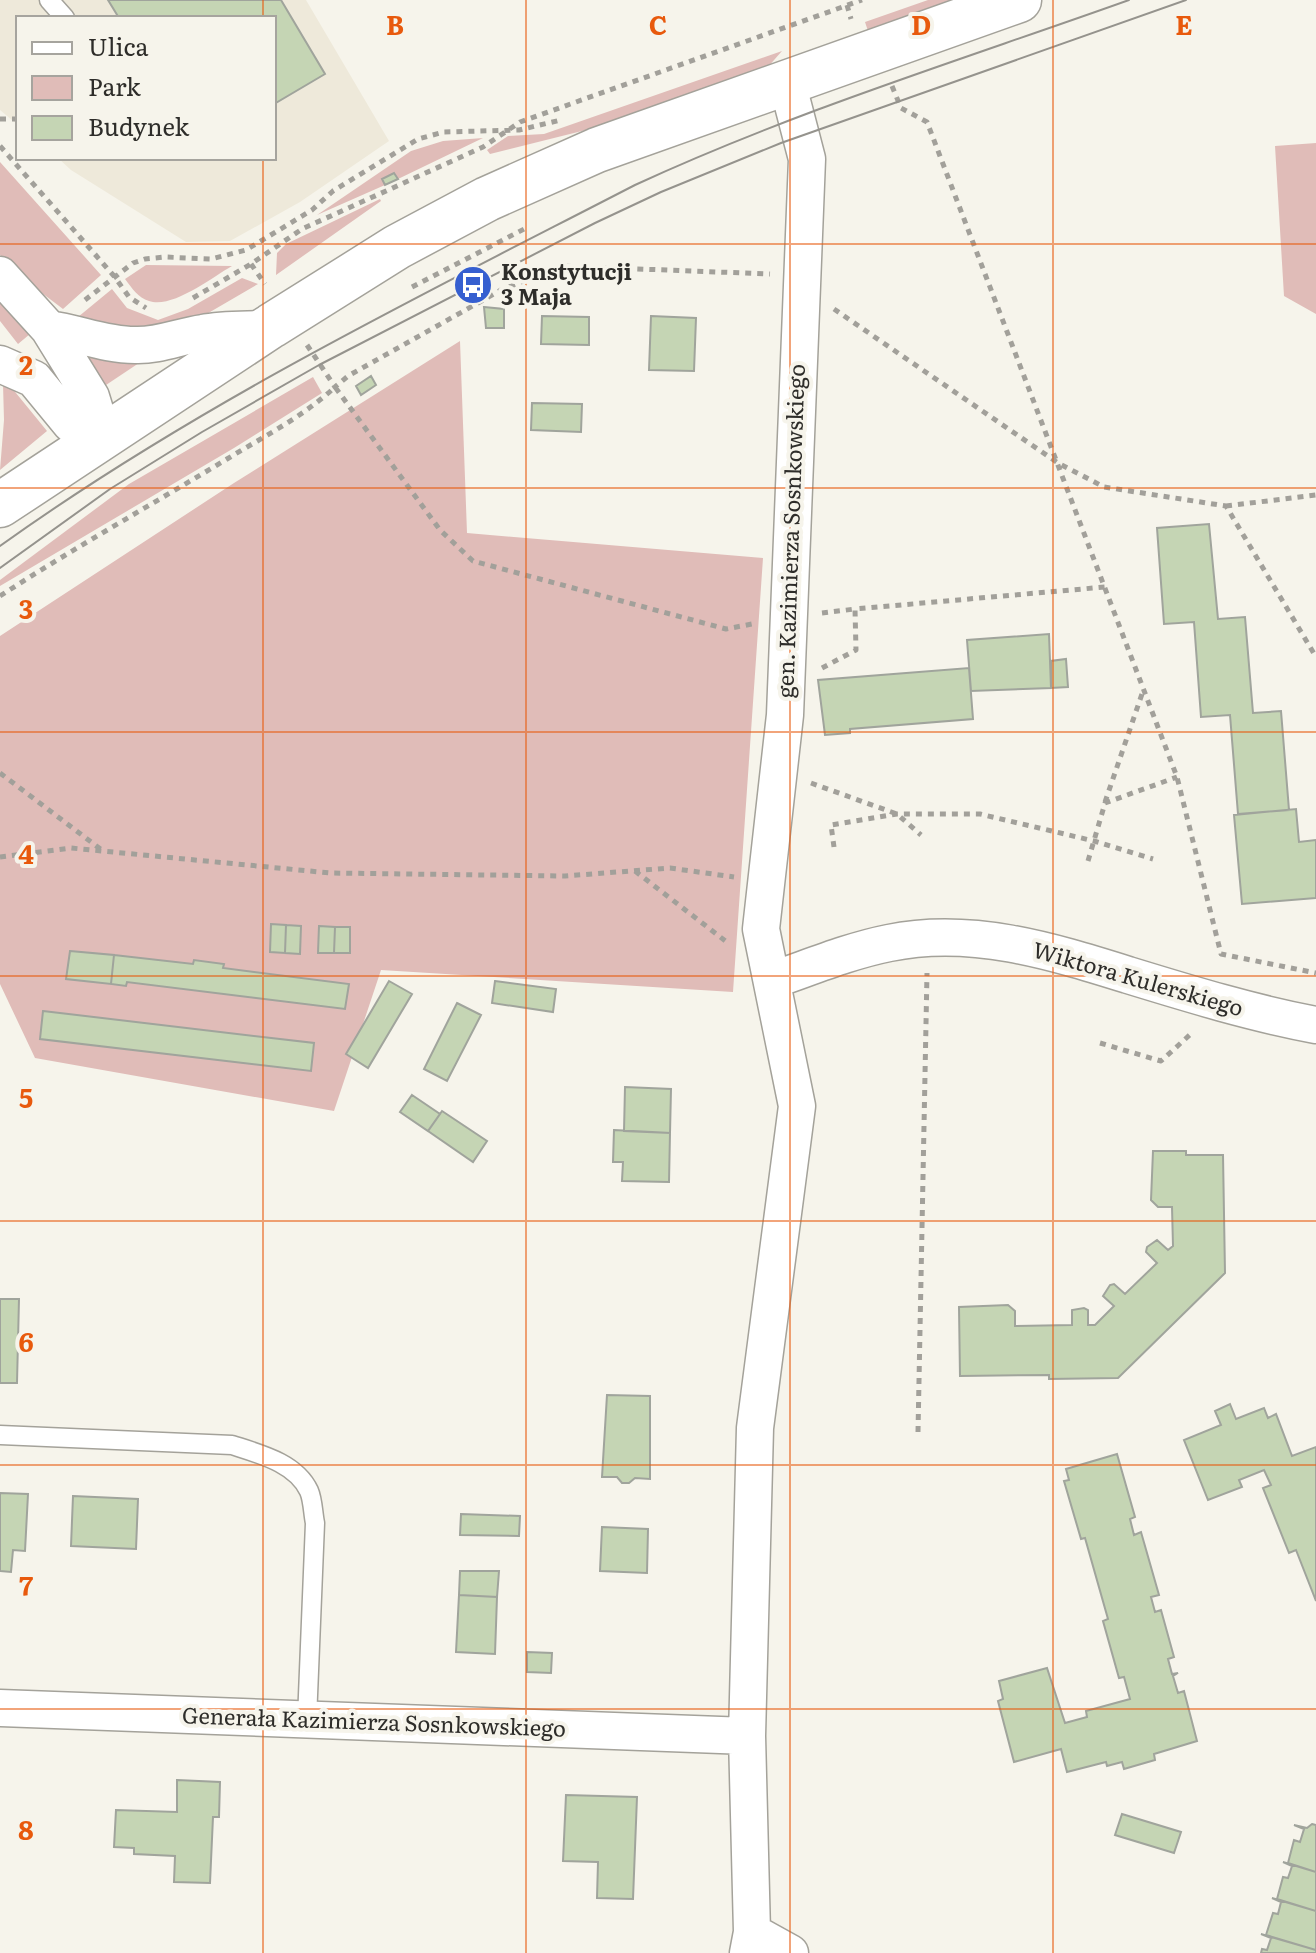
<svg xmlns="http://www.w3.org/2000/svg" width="1316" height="1953" font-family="Literata,serif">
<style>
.built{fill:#eee9da}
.green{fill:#e0bcb8}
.building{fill:#c5d5b4;stroke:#a0a49c;stroke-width:2}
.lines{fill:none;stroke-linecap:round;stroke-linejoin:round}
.service-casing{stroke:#a4a29a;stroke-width:21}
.minor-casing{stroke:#a4a29a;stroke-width:39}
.tertiary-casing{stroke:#a4a29a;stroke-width:47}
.path{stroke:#a2a09a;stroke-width:5;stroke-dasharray:6 6;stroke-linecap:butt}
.service{stroke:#fff;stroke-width:18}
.minor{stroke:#fff;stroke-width:36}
.tertiary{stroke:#fff;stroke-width:44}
.tram{stroke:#95938d;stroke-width:2}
.grid{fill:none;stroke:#e8590c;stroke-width:2;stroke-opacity:0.55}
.labels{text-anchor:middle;stroke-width:8;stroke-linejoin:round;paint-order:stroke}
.poi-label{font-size:22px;font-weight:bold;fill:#2e2d2a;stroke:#f6f4eb;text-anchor:start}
.street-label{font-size:22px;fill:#2e2d2a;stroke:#f6f4eb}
.grid-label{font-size:26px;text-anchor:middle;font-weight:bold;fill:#e8590c;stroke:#f6f4eb;stroke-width:8;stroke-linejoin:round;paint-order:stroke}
</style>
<rect width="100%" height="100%" fill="#f6f4eb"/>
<path class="built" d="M0,0H306L389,141L300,202L230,241L186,242L71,170L58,158H274V18H18V125L0,110Z"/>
<path class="green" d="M928,0H955L868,31L865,22Z
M782,51L767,68L598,127L490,154L487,150L508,136L544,134Z
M483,138L398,179L394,173L382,179L385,185L317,215L411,151L443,141Z
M1316,143V314L1284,296L1275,146Z
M0,162L101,275L63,309L30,284L0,255Z
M380,199L381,201L276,275L277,253L286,244Z
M146,265L232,266C211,278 172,309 149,301C138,298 132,288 125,279Z
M242,278L258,284L186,326L125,331L78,317L112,289L127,308L158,320L188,309Z
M0,297L30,334L18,344L0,321Z
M71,341L139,363L106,385H101Z
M460,341L467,533L763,558L733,992L381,970L334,1111L35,1058L0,984V636L234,483Z
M313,377L322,393L234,448L0,586V580L129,484Z
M7,382L47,431L0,470L4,420L3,384Z"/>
<path class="building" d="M108,0H281L325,74L274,104V18H119Z
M394,173L398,179L385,185L382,179Z
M484,307L504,309V328H486Z
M542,316L589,317V345L541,344Z
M651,316L696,318L694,371L649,370Z
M371,376L376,385L361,395L356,386Z
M532,403L582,404L581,432L531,430Z
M1209,524L1218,619L1245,617L1253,713L1281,711L1289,810L1238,814L1230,715L1201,717L1194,622L1164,624L1157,528Z
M1049,634L1051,688L971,691L967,640Z
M1066,659L1068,687L1051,688V661Z
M969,668L973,719L850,729V733L825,735L818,680Z
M1296,809L1299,842L1316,840V898L1242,904L1234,815Z
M271,924L286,925L285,953L270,952Z
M286,925L301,926L300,954L285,953Z
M319,926L335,927L334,953H318Z
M335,927H350V953H334Z
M70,951L114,955L111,984L66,979Z
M114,955L193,964L194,960L224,964L223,968L349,984L345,1009L127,982L126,986L111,984Z
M389,981L412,994L368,1068L346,1054Z
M495,981L556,989L553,1012L492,1003Z
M457,1003L481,1015L447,1081L424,1069Z
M43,1011L314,1043L311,1071L40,1039Z
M625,1087L671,1089L670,1133L624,1131Z
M412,1095L440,1114L428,1131L400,1112Z
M442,1111L487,1141L473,1162L428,1131Z
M614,1130L670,1133L669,1182L622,1181L623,1162H613Z
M1153,1151H1186V1155H1223L1225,1273L1118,1378L1049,1379V1375L960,1376L959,1307L1008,1305L1015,1311V1326L1072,1325V1310L1084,1308L1088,1310V1325H1095L1114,1306L1103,1296L1110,1285L1114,1284L1125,1294L1157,1263L1146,1252L1147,1247L1157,1240L1168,1250L1173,1246L1172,1207H1158L1151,1200Z
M0,1299H19L17,1383H0Z
M607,1395L650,1396V1479L635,1478L629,1483H622L617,1477H602Z
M1230,1404L1236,1419L1264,1408L1268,1418L1276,1414L1292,1456L1316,1447V1601L1296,1550L1289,1553L1263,1488L1271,1485L1264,1470L1239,1480L1242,1487L1208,1500L1184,1440L1221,1425L1215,1411Z
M1117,1454L1135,1517L1130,1519L1134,1535L1141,1532L1159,1595L1151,1597L1155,1612L1161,1610L1174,1657L1168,1659L1172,1674L1178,1673L1173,1676L1178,1693L1184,1691L1197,1741L1154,1754L1155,1760L1124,1769L1122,1762L1107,1766L1106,1762L1067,1772L1061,1749L1014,1762L998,1701L1003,1699L999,1681L1047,1668L1065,1723L1087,1717L1086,1711L1130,1699L1124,1677L1119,1678L1103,1621L1108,1619L1085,1538L1081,1539L1064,1481L1069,1480L1066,1469Z
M0,1493L28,1494L25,1551L13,1550L11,1572L0,1571Z
M73,1496L138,1499L136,1549L71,1546Z
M461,1514L520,1516L519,1536L460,1535Z
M602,1527L648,1529L647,1573L600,1571Z
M460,1571H499L497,1597L459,1595Z
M459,1595L497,1597L495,1654L456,1652Z
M527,1652L552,1653L551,1673L527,1672Z
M177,1780L220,1782L219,1817H213L210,1883L174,1882L175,1856L134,1854V1848L114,1847L116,1810L177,1812Z
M566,1795L637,1797L633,1899L597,1898L598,1862L563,1861Z
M1122,1814L1181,1832L1174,1853L1115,1835Z
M1312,1824L1316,1825V1872L1288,1863L1294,1840L1300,1842L1304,1829L1294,1825L1307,1828Z
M1283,1862L1316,1872V1911L1277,1899L1283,1877L1288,1878L1292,1866Z
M1272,1898L1316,1911V1950L1266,1935L1273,1913L1278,1914L1281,1902Z
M1261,1934L1316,1950V1953H1261L1262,1949L1267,1950L1271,1938Z"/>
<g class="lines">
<defs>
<path id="service" d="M49,0L65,18
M0,1435L232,1445C260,1454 296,1463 309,1491C313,1500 313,1514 315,1523L307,1720"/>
<path id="minor" d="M0,275L49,329L91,397L103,436
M49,329C78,333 105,345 135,345C159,346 180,336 203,333C223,329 245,330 266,329
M0,364L34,379L71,424L103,436
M773,980C811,967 849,951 889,943C971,926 1051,951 1128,975C1190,994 1252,1013 1316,1025
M0,1708L747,1736
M752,1932L790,1953
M748,1953L752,1932L747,1736L755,1428L797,1106L761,929L785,715L807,159L787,82"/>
<path id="tertiary" d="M0,505L271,326L397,247L487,199L597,150L1019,0"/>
</defs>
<use href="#service" class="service-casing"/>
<use href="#minor" class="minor-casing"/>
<use href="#tertiary" class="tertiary-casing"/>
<path class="path" d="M847,5L851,19
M892,86L901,108L927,122L1177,777L1221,954L1316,973
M0,119H18
M0,146L114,276L129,297L146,308
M251,264L265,284
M412,287L528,227
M193,298L251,264L302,229L483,147L520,122L862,0
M85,300L133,263L145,259L165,257L211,259L246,250L312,210L333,191L418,139L444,132L519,130L561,120
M834,309L1058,463L1104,487L1226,506L1316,657
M307,345L335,387L348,376L501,290L561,266L770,274
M1226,506L1316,495
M0,596C74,548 151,505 227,459C263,437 304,416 335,387L440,530L473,561L726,629L757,623
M822,613L855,609
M822,668L856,650L855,609L1105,587
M0,773L103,851
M811,783L897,814L921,835
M1105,802L1143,691
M834,847L831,825L897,814H980L1094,841L1153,859
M0,857L71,848L330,873L565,876L670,868L734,877
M1088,861L1105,803L1177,777
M635,871L728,943
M1100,1043L1161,1061L1193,1032
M918,1432L927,973"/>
<use href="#service" class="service"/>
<use href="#minor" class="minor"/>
<use href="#tertiary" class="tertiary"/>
<path class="tram" d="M0,546C198,404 418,297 635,185C795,111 964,59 1129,0
M0,568L110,489L202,432L319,365L595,223L661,192L781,143L1186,0"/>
</g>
<path class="grid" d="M263,0V18M526,0V1953M790,0V1953M1053,0V1953M263,158V1953M0,244H1316M0,488H1316M0,732H1316M0,976H1316M0,1221H1316M0,1465H1316M0,1709H1316"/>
<defs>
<symbol id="bus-disc" viewBox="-11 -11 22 22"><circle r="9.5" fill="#365fd0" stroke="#f6f4eb"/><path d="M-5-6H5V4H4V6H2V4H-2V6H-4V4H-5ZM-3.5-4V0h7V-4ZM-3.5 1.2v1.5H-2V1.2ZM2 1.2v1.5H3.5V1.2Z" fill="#fff"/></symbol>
</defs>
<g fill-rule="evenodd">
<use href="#bus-disc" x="451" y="263" width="44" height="44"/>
</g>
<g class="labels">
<g class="poi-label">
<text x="501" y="280">Konstytucji<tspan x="501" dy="25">3 Maja</tspan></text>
</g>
<g class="street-label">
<text transform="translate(791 531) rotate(-88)" y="8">gen. Kazimierza Sosnkowskiego</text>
<text transform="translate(1138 979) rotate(16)" y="8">Wiktora Kulerskiego</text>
<text transform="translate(374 1722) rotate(2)" y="8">Generała Kazimierza Sosnkowskiego</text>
</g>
</g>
<g class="grid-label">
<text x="395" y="35">B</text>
<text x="658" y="35">C</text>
<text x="921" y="35">D</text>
<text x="1184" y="35">E</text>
<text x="26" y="375">2</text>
<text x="26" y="619">3</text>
<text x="26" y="864">4</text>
<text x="26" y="1108">5</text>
<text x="26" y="1352">6</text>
<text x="26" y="1596">7</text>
<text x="26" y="1840">8</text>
</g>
<rect x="16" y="16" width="260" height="144" fill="#f6f4eb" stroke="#a6a49e" stroke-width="2"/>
<rect x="32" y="42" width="40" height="12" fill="#ffffff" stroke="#a6a49e" stroke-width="2"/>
<text x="88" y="56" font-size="24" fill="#2e2d2a">Ulica</text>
<rect x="32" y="76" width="40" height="24" fill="#e0bcb8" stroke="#a6a49e" stroke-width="2"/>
<text x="88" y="96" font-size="24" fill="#2e2d2a">Park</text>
<rect x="32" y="116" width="40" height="24" fill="#c5d5b4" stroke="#a6a49e" stroke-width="2"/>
<text x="88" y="136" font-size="24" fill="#2e2d2a">Budynek</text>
</svg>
